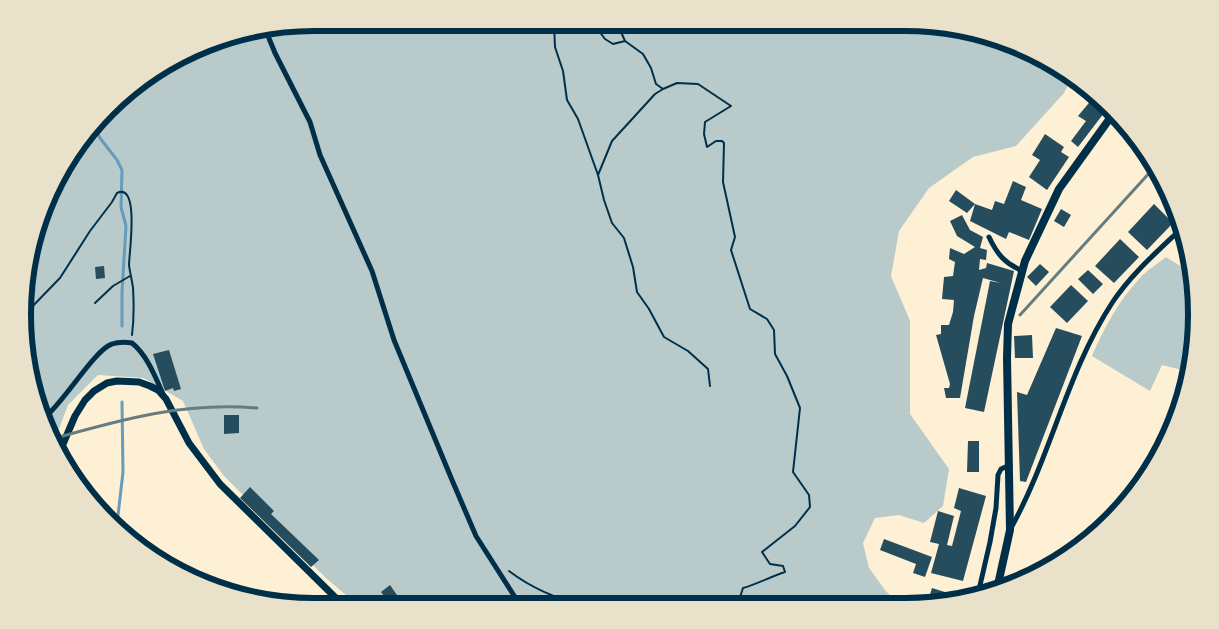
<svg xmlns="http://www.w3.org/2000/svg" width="1219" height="629" font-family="'Noto Serif',serif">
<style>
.green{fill:#b9caca}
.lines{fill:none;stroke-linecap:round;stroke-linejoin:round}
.stream{stroke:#669bbc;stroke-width:3}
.building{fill:#264d5e}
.path{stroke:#003049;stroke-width:2}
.minor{stroke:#003049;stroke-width:5}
.secondary{stroke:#003049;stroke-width:7}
.primary{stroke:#003049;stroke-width:8}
.rail{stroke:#657d81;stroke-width:3}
.rim{fill:none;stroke:#003049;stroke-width:6}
</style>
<rect width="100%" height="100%" fill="#fdf0d5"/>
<path class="green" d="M315,23H923L1034,53L1070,81L1064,93L1016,146L973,157L929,188L899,231L891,276L910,321V414L949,469L943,506L924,523L899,515L875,518L863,543L869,568L885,590L898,604L359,606L326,578L224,476L204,449L183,401L144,378L98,375L68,405L54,442L45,426L23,334L32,239L72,153L137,83L220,38Z
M1166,257L1188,271L1196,334L1186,371L1162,365L1150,391L1092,356C1104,328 1118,302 1139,279C1146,271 1157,264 1166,257Z"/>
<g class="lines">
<path class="stream" d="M95,128L100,138L117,160L122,170L121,207L126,226L122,292V326
M117,524L123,472L122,402"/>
</g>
<path class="building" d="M1093,98L1107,109L1078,147L1071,141L1086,121L1078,116Z
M1045,134L1064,147L1061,152L1069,157L1047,190L1029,177L1040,160L1032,155Z
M1013,181L1026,187L1021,200L1042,209L1029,240L1009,232L1006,239L970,221L975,204L992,210L995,201L1004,204Z
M956,190L975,204L967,213L949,201Z
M1154,204L1173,223L1147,250L1128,232Z
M1061,209L1071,215L1064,227L1054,221Z
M962,215L970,230L983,237L980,248L987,250L986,260L980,259L979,270L986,268L987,263L1014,271L984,412L965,408L990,281L1001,283L983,278L974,316L960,398H946L944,388H949L950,384L936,335L941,334V325H949L953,312L954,300L942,299L944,277L953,276L955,262L949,259L950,248L964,254L975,247L957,236L950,221Z
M1120,239L1139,257L1114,283L1095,266Z
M1040,264L1049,272L1036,286L1027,277Z
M104,266L105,278L96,279L95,267Z
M1088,270L1103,284L1093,294L1078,279Z
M1071,285L1088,301L1067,323L1050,307Z
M1056,328L1082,336L1026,482L1020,481L1017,392L1027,395Z
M1032,335L1033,358H1015L1014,336Z
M169,350L181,389L174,391L173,388L165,391L153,354Z
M224,415H239V433L224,434Z
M968,441H979V472H967Z
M250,487L274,511L271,514L319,560L311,567L240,498Z
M959,488L986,496L963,581L931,573L939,544L930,542L938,511L954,516L947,545L952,546L961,511L954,508Z
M884,539L932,557L925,577L913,573L916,564L880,550Z
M390,585L399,598L390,604L381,592Z
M932,588L964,598L943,604H927Z"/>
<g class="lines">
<path class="path" d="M554,23L555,47L563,71L567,100L578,119L598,175L604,200L612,223L624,238L633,267L637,292L649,309L664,337L688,351L708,369L710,386
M593,23L605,39L613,44L625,41
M617,23L625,41L643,54L651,68L656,84L663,89L677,83L698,84L731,106L705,122L704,134L707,147L716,141H722L724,143L723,182L735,237L731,250L750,309L767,319L774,330L775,354L787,376L800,408L793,472L809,495L810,507L795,526L762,552L770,564L783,566L785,572C770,577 757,584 743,588L740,597L735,601L718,605
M598,175L612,141L655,94L663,89
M95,303L113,286L130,276
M25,314L60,278L90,231L112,202L117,193C140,182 129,254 129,265C130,273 132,280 133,288C134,304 134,319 132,335
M509,571C530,587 558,600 584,605"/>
<path class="minor" d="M266,31L275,53L310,122L320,155L372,271L394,340L452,480L476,536L520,605
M989,237C997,254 1005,264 1023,271
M43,419C62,405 95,349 112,344C118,342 125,342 132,343C147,355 155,376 163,394
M1011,528C1051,456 1067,372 1112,303C1131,274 1158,251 1182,228
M978,594L990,542L996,508L998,475L1001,469L1010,465"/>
<path class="secondary" d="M60,451L75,416L85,400L94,391L107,383L117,381L139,382L150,386L158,390L166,399L189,443L220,484L344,606"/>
<path class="primary" d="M997,589L1010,530L1007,358L1008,324L1025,261L1059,189L1113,114"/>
<path class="rail" d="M1020,315L1152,170
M52,439C123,419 183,402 257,408"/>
</g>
<path d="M0 0H1219V629H0ZM314 31H905A283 283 0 0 1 1188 314V315A283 283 0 0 1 905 598H314A283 283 0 0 1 31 315V314A283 283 0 0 1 314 31Z" fill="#e9e1ca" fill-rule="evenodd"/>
<path class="rim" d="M314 31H905A283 283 0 0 1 1188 314V315A283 283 0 0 1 905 598H314A283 283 0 0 1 31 315V314A283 283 0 0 1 314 31Z"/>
</svg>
